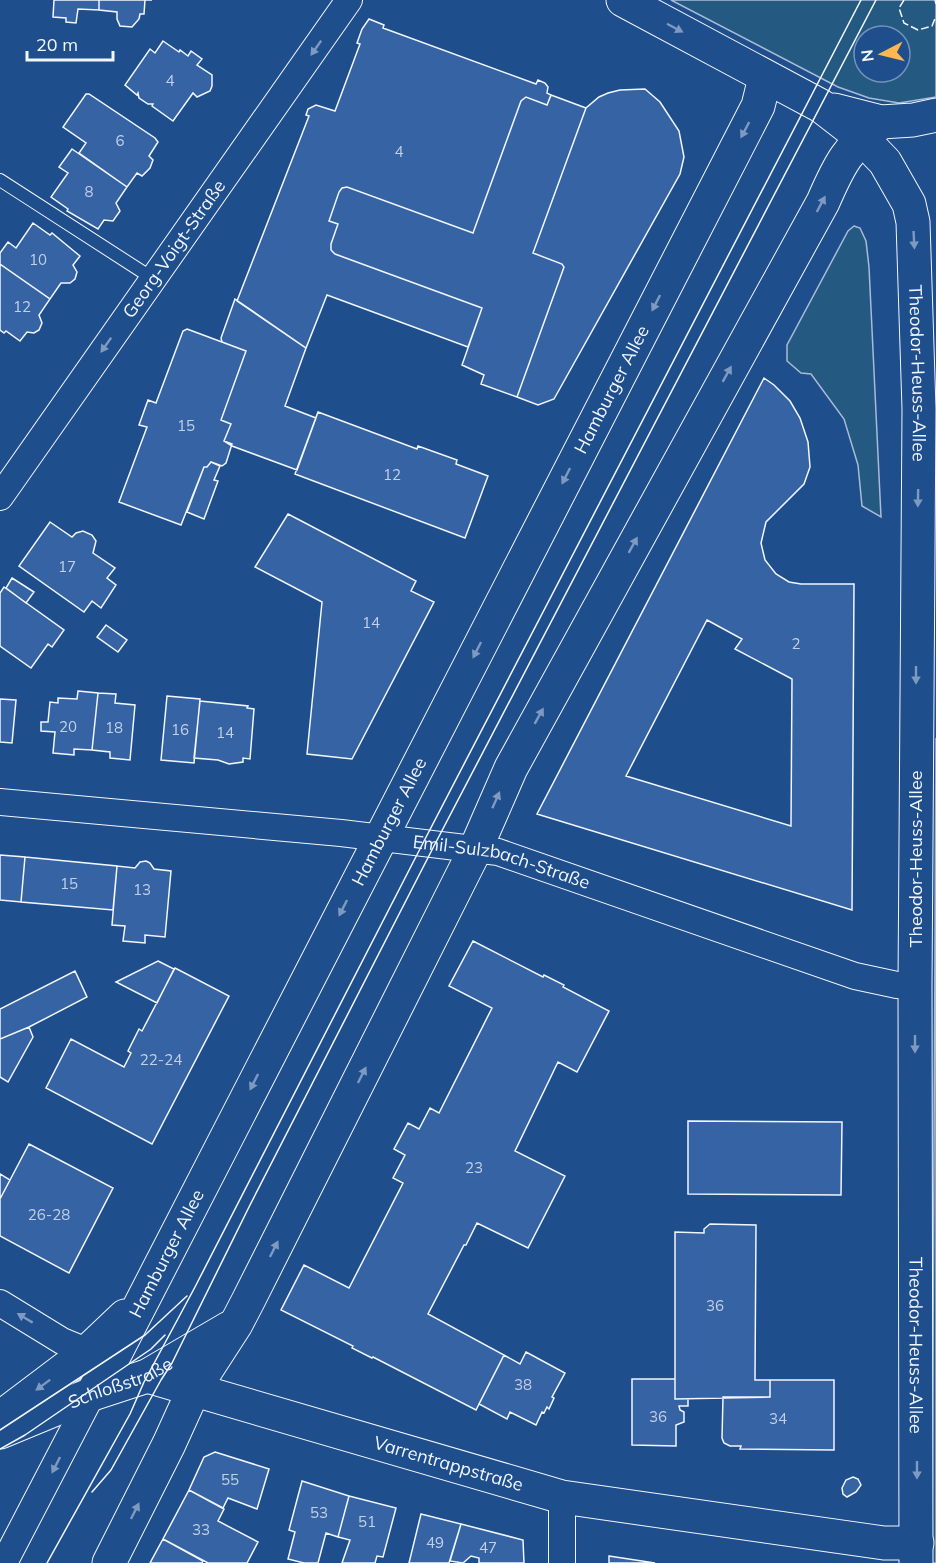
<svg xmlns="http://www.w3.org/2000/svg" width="936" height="1563" font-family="Mulish,sans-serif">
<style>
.green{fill:#245a82;stroke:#a8bbd7;stroke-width:1.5;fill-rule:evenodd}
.building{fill:#3563a3;stroke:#f2f6ff;stroke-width:1.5;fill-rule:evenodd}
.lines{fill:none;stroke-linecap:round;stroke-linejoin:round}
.lane-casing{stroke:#f2f6ff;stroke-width:14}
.street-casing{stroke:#f2f6ff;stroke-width:28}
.secondary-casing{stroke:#f2f6ff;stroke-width:35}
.primary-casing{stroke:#f2f6ff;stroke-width:35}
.lane{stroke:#1f4e8c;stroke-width:12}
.street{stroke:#1f4e8c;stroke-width:26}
.secondary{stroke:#1f4e8c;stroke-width:33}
.primary{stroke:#1f4e8c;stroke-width:33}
.tram{stroke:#f2f6ff;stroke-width:1.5}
.fence{stroke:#f2f6ff;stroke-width:1.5;stroke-dasharray:8 3;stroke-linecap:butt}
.oneway{fill:#7e9ac0}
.labels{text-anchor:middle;stroke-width:4.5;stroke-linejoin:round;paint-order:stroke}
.number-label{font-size:15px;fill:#c3d1e8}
.street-label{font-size:18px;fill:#f2f6ff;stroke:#1f4e8c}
</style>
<rect width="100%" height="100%" fill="#1f4e8c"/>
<path class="green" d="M671,0H936V97L899,103L869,98L838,87ZM864,36H900V72H864Z
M854,226L860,228L866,241L869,267L881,517L862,506L858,465L844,419L811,374L801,373L787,361V345L848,231Z
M936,738V1563H932Z"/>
<path class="building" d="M54,0H99V10L78,9L76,23L66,22V18L53,17Z
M99,0H152H145L144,14H140L139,19L132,27L120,26L117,19V12L99,10Z
M369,19L384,25L383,28L536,84L538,80L545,83L548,87L547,93L551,95L547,105L526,97L521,101L473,233L347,187L342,188L339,192L329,221L338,224L331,244V250L335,254L482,308L468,347L327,295L306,348L237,301L309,116L306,115L308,109L316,105L335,111L360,44L357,43L362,29Z
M163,41L179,52L180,50L188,56L191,51L202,59L197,65L212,75V86L210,91L197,97L193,93L173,121L152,106L153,104H148L139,98L138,93L137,95L125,85L150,49L155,53Z
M645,89L660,102L679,131L684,157L680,174L554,399L538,405L517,397L564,267L562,264L533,253L586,108L599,97L608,93L620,90Z
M86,94H89L155,138L158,142L149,156L153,160L150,168L142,176L137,173L127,187L79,153L86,143L63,127Z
M551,95L586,108L533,253L562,264L564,267L517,397L481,384L484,375L462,365L482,308L335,254L331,250V244L338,224L329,221L339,192L342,188L347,187L473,233L521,101L526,97L547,105Z
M72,149L127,187L116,203L120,211L113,221L104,220L98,229L67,211L68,209L51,197L68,173L59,167Z
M33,223L50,235L52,233L80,256L73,265L77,272L75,279L70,283H61L50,299L0,264V253L8,242L16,248Z
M0,264L50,299L39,315L42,323L39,330L34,333L27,332L20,341L6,331L4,333L0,330Z
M235,299L306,348L285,406L316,418L297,470L232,446L224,441L231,424L221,420L246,351L222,342L221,338Z
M187,329L246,351L221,420L231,424L224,441L232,444L226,463L222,466L211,462L207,467H204L181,525L119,502L147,427L139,425L148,400L156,403L183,331Z
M764,378L774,385L790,401L800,418L808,442L810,467L804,484L766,522L761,543L765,560L776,574L789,582L801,584H854L852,910L537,814ZM707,620L742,639L735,649L792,679L791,826L626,776Z
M318,412L417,449L418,446L457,460L456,464L488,476L465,538L295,474Z
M211,462L220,466L214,480L218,481L204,519L187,512L204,467H207Z
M288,514L416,581L411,591L434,602L352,759L307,754L322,602L255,567Z
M50,522L72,537L76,533L83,531L92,535L96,541L93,553L115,568L107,578L116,585L101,608L92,601L84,612L19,566Z
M12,578L34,592L26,603L6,588Z
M4,587L64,630L52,647L48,644L31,668L0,646V593Z
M106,625L127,640L118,652L97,637Z
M78,691L98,693L92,750L74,749V755L53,753L55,732L41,731V722H48L50,702L58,703V698L77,699Z
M98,693L116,694L115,703L135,705L130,760L110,758V752L92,750Z
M167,696L200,699L194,763L161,760Z
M0,699L16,700L12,743L0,742Z
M200,701L248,706L247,708L254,709L250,759L243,758V762L229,764L218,760L194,758Z
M0,855L25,857L21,902L0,900Z
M25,857L117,866L113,910L21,902Z
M146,861L150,863L154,869L171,871L165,937L145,935V943L123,941L125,926L112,925L117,866L135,868L140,862Z
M473,941L543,977L544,975L564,985L563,987L609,1011L577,1072L558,1062L515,1151L565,1176L528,1248L477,1223L466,1245H464L428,1314L504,1355L476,1410L373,1357L372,1358L352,1348L353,1346L281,1310L304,1265L349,1288L403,1183L393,1178L405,1155L394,1149L408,1123L419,1129L430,1108L439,1113L492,1008L449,986Z
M158,961L174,969L157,1003L116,982Z
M175,968L229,996L152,1144L46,1088L71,1039L124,1067L131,1053L128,1051L139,1029L142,1031Z
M75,971L87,997L29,1027L0,1039V1009Z
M29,1027L33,1037L8,1082L0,1077V1039Z
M688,1121L842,1122L841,1195L688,1194Z
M29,1144L113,1188L69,1273L0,1236V1199Z
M0,1174L10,1180L0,1199Z
M710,1224L756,1225L755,1380H770V1397L675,1399V1232L704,1233V1229Z
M526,1352L565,1373L552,1397L554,1398L549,1409L547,1407L544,1413L542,1412L536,1425L510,1412L507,1419L479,1404L504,1355L520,1364Z
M632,1379H675V1399H688V1406H679L680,1410L684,1412V1422L676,1425V1446L632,1445Z
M770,1380H834V1450L740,1449L741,1446H730L724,1443L722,1438L723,1397H770Z
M215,1452L269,1469L257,1509L228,1498L223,1508L189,1490L204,1457Z
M853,1477L858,1479L861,1485L856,1492L847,1497L843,1494L842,1488L846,1480Z
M302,1481L349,1496L338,1537L326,1533L318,1563H304L288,1559L295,1532L289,1530Z
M189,1490L224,1509L218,1521L258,1542L247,1563H208L163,1539Z
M349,1496L396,1508L383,1557L377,1556L375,1563H342L350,1540L338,1537Z
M421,1514L461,1524L449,1563H409Z
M461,1524L523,1540L524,1563H479V1558L471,1556L463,1563L450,1561Z
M163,1539L203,1561L202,1563H150Z
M609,1556L655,1563H609Z"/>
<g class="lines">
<defs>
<path id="lane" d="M0,180L152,278"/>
<g id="street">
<path id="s1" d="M0,497L349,0"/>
<path id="s2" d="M0,802L341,833L498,852L855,976L897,985L915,986"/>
<path d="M0,1303L62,1341L103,1358"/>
<path d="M562,1497V1563"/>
<path d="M4,1563L92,1394"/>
</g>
<g id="secondary">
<path id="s3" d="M147,1376L562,1497L884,1543H917"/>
<path id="s4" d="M92,1394L114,1356L758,106L763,86L762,75"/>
<path d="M0,1418L86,1353L125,1316"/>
<path id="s5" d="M0,1432L92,1394L147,1376L229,1328"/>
<path d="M109,1563L169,1444L194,1389L236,1324L248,1301L476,848L511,768L823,202C839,165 848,147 881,122"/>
</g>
<g id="primary">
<path id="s6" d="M623,0L821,106L861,137L885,162L909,204L913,222L919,409L915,986L916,1563"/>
<path d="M834,110L881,122L913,120L936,115"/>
</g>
</defs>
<use href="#lane" class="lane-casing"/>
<use href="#street" class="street-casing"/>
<use href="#secondary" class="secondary-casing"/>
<use href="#primary" class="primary-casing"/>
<use href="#lane" class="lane"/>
<use href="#street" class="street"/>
<use href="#secondary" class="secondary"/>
<use href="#primary" class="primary"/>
<path class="tram" d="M0,1430L145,1335L187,1296
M0,1449L25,1435L151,1349L165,1335
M92,1492L111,1470L161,1380L172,1363L250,1205L435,844L876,0
M47,1563L130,1414L144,1382L195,1287L423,843L861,0"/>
<path class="fence" d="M904,0L899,8L904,23L918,30L932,26L936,16
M935,0L936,4"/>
</g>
<defs><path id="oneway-solid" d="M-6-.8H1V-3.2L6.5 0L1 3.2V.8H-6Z" transform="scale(1.5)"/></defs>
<g class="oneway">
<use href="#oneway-solid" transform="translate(675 28) rotate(28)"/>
<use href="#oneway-solid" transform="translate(316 48) rotate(125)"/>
<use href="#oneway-solid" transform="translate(745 130) rotate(118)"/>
<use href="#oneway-solid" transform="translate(821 204) rotate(-62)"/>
<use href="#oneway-solid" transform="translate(914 240) rotate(87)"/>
<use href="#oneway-solid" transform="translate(656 303) rotate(117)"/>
<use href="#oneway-solid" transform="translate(106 345) rotate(125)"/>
<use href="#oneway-solid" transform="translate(727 374) rotate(-61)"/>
<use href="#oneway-solid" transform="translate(566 476) rotate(117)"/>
<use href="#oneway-solid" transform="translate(918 498) rotate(91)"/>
<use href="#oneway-solid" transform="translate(633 545) rotate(-61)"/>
<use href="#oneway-solid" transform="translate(477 650) rotate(117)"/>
<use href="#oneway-solid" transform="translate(916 675) rotate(90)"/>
<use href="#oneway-solid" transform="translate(539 716) rotate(-61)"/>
<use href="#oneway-solid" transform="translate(496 800) rotate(-66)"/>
<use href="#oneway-solid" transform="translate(343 908) rotate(117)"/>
<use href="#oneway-solid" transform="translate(915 1044) rotate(90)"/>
<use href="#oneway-solid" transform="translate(362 1075) rotate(-63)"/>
<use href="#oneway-solid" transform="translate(254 1082) rotate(117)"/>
<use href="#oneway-solid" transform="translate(274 1249) rotate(-63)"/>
<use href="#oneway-solid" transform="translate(25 1318) rotate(-149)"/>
<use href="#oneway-solid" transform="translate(43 1385) rotate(143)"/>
<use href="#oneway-solid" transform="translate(56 1465) rotate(117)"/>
<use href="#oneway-solid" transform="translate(917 1470) rotate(90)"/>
<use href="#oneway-solid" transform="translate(135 1511) rotate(-63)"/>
</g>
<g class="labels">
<g class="number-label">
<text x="170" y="86">4</text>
<text x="120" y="146">6</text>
<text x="399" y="157">4</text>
<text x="89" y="197">8</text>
<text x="38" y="265">10</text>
<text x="22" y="312">12</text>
<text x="186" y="431">15</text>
<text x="392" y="480">12</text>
<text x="67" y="572">17</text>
<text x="371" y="628">14</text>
<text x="796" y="649">2</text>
<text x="68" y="732">20</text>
<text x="114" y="733">18</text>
<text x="180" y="735">16</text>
<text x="225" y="738">14</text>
<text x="69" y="889">15</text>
<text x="142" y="895">13</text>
<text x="161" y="1065">22-24</text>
<text x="474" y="1173">23</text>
<text x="49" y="1220">26-28</text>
<text x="715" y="1311">36</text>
<text x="523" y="1390">38</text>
<text x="658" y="1422">36</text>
<text x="778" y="1424">34</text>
<text x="230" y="1485">55</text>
<text x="319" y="1518">53</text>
<text x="367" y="1527">51</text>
<text x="201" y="1535">33</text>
<text x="435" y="1548">49</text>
<text x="488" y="1553">47</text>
</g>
<g class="street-label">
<text dy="6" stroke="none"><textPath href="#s1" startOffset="303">Georg-Voigt-Straße</textPath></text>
<text dy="6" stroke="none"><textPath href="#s6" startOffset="528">Theodor-Heuss-Allee</textPath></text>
<text dy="6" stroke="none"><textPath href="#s4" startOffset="1131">Hamburger Allee</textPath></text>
<text dy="6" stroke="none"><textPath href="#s4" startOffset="645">Hamburger Allee</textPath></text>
<text transform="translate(916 859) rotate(-90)" y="6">Theodor-Heuss-Allee</text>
<text dy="6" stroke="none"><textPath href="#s2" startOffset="506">Emil-Sulzbach-Straße</textPath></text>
<text dy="6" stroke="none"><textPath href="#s4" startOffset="159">Hamburger Allee</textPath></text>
<text dy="6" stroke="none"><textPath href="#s6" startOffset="1500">Theodor-Heuss-Allee</textPath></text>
<text dy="6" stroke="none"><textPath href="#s5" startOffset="130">Schloßstraße</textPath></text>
<text dy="6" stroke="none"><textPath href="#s3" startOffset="314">Varrentrappstraße</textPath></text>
</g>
</g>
<g transform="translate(882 54) rotate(263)"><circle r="28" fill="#1f4e8c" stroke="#7391ba" stroke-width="1.5"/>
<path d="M0-4.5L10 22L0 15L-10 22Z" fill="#ffb74d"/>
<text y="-9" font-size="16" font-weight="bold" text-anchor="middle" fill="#f2f6ff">N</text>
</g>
<path d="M27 51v9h86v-9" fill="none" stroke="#f2f6ff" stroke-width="3"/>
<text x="36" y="51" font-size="18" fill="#f2f6ff" stroke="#1f4e8c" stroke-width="4.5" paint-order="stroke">20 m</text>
</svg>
